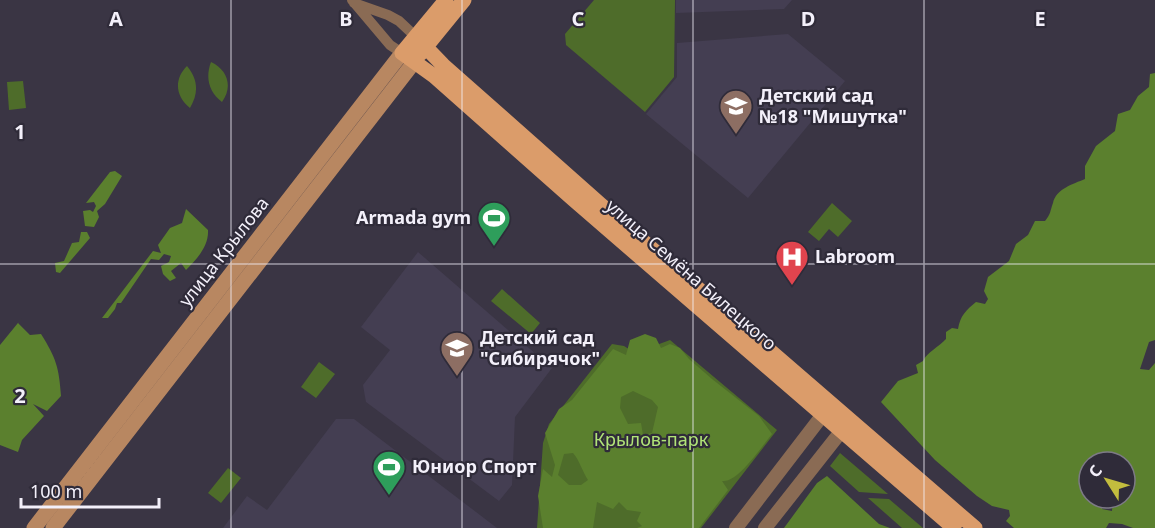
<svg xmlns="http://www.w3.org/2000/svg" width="1155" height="528" font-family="'Noto Sans',sans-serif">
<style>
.built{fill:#443e52}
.green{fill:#4e6c2a}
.forest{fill:#5b802e;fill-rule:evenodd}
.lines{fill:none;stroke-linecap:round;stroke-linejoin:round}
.minor{stroke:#8a6b54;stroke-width:10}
.tertiary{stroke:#8a6b54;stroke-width:14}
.secondary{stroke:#b88761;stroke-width:15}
.primary{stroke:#db9c6a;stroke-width:15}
.grid{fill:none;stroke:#f3f0fa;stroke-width:1.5;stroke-opacity:0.55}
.labels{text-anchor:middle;stroke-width:4.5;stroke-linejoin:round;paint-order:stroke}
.poi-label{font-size:18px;font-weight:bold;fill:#f3f0fa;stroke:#2f2b39;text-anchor:start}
.street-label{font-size:18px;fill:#f3f0fa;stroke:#2f2b39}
.park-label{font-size:18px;fill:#b1e478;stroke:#2f2b39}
.grid-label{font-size:20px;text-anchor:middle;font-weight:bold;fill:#f3f0fa;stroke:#2f2b39;stroke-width:4.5;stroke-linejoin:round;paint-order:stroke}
</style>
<rect width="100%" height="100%" fill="#3a3544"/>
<path class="built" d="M676,0H792L784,9L676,13Z
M788,34L845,81L748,198L646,114L677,77V43Z
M418,252L552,368L515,417L512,485L499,501L366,402L363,385L390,350L361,327Z
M336,419H354L497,528H223L247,496L267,510Z"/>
<path class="green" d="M594,0H675L674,77L645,112L566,45L565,34Z
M211,62C228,70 233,87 222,102C209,92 205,78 211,62Z
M187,66C198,79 199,93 190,108C175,96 174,79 187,66Z
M23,81L26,108L9,110L7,82Z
M832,203L852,221L838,237L829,229L819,241L808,232Z
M502,289L540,323L531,334L491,301Z
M670,340L777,430L701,528H537L543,443L549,424L612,344L624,346L635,353Z
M319,362L335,374L316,398L301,387Z
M840,453L888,494L859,492L830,466Z
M228,468L241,478L221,503L208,493Z
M868,498L889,499L923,528H902Z"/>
<path class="forest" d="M1155,73V340L1149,342L1140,369L1149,370L1155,363V528H1133L1122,524L1109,523L1106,528H1014L1006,521L1010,516L1009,510L992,506L977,496L935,460L881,402L898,381L918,373L916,365L923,361C927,352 939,347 946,339V332L952,328L958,329C960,316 966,310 976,302L985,304L988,299L984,291L988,277L1009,261L1016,244L1028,235L1035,221H1045C1051,214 1050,211 1053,203C1056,189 1073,184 1085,179V166L1096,146L1115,131L1118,114L1130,110L1138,96L1149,87L1150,74ZM1089,462H1125V498H1113L1112,511L1102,509L1103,502L1100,498H1089Z
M115,171L122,176L105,204L97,211L99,217L94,227L85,226L83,211L90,210L93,212L96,206L94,202L86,203L110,172Z
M186,209L208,230C209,246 197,259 186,270L181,263L171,271L176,278L170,281L163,274L161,266L169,262L171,256L164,254L159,260L151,259L121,303H117L115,309L108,318H102L153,251L161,253L158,245L170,228L182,223Z
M81,232H87L90,238L60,273L56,272L55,263L64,261L72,243L79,242Z
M22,318L18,323L30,335L41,334C56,358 59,367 61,396L47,411L33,404L44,416L22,440L18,452L0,445V345Z
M645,334L656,338L661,348L670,344L680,348L689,359L712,379L759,416L772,434C761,447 738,483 722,481L728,490L699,528H637L642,526L637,521L641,512L627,510L619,502L613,509L597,502L593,528H543L538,496L543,469L552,477L555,465L545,433L559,409L572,400L613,349L626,355L630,340ZM633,391L652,400L658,407L652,433L643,435L641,423L628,424L620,408L621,397ZM573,453C580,461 582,471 588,480L581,485H569L558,475L564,454Z
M827,476L879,524L890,528H784L817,483Z"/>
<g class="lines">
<path class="minor" d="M352,0L390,45L402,53
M354,3L388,15L399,21L416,37"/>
<path class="tertiary" d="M736,528L828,408
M765,528L847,424"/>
<path class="secondary" d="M34,528L402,53
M53,528L415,61"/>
<path class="primary" d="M446,0L402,53L434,76L574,200L954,528
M416,37L443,65L600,204L975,528
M420,54L464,0"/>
</g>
<path class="grid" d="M231,0V528M462,0V528M693,0V528M924,0V528M0,264H1155"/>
<defs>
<symbol id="school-pin" viewBox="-11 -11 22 30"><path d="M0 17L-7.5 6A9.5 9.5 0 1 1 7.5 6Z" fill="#8d6e63" stroke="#2f2b39"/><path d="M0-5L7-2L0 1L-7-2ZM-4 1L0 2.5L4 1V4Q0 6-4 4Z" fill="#fff"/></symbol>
<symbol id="stadium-pin" viewBox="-11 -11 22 30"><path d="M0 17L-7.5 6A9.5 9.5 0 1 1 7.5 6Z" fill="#2e9e5b" stroke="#2f2b39"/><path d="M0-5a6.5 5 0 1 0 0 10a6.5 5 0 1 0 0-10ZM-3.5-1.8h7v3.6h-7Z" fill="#fff"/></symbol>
<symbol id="hospital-pin" viewBox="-11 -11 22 30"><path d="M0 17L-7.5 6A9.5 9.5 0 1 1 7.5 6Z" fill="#e0444e" stroke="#2f2b39"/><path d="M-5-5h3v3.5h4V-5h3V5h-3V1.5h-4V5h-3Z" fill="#fff"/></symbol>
</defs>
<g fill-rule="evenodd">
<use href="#school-pin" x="717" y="87" width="38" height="52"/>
<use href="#stadium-pin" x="475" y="199" width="38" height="52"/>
<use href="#hospital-pin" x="773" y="238" width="38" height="52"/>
<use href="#school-pin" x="438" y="329" width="38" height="52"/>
<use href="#stadium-pin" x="370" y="448" width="38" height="52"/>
</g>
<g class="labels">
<g class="poi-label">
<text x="759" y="102">Детский сад<tspan x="759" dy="21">№18 "Мишутка"</tspan></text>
<text x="471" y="224" text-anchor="end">Armada gym</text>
<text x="815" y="263">Labroom</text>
<text x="480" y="344">Детский сад<tspan x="480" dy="21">"Сибирячок"</tspan></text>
<text x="412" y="473">Юниор Спорт</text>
</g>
<g class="street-label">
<text transform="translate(224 252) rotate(-52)" y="6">улица Крылова</text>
<text transform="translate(691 275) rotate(41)" y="6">улица Семёна Билецкого</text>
</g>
<g class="park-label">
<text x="651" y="446">Крылов-парк</text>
</g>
</g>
<g class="grid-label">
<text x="116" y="26">A</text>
<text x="346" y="26">B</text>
<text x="578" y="26">C</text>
<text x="808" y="26">D</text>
<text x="1040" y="26">E</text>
<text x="20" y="139">1</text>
<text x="20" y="403">2</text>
</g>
<g transform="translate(1107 480) rotate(307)"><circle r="28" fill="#2f2b39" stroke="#7d7a86" stroke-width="1.5"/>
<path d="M0-4.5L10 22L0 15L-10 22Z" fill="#c3bd3e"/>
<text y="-9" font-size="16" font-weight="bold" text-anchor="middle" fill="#f3f0fa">С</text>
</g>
<path d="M21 498v9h138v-9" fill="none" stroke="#f3f0fa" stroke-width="3"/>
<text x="30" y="498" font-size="18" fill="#f3f0fa" stroke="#2f2b39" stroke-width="4.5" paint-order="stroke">100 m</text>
</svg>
